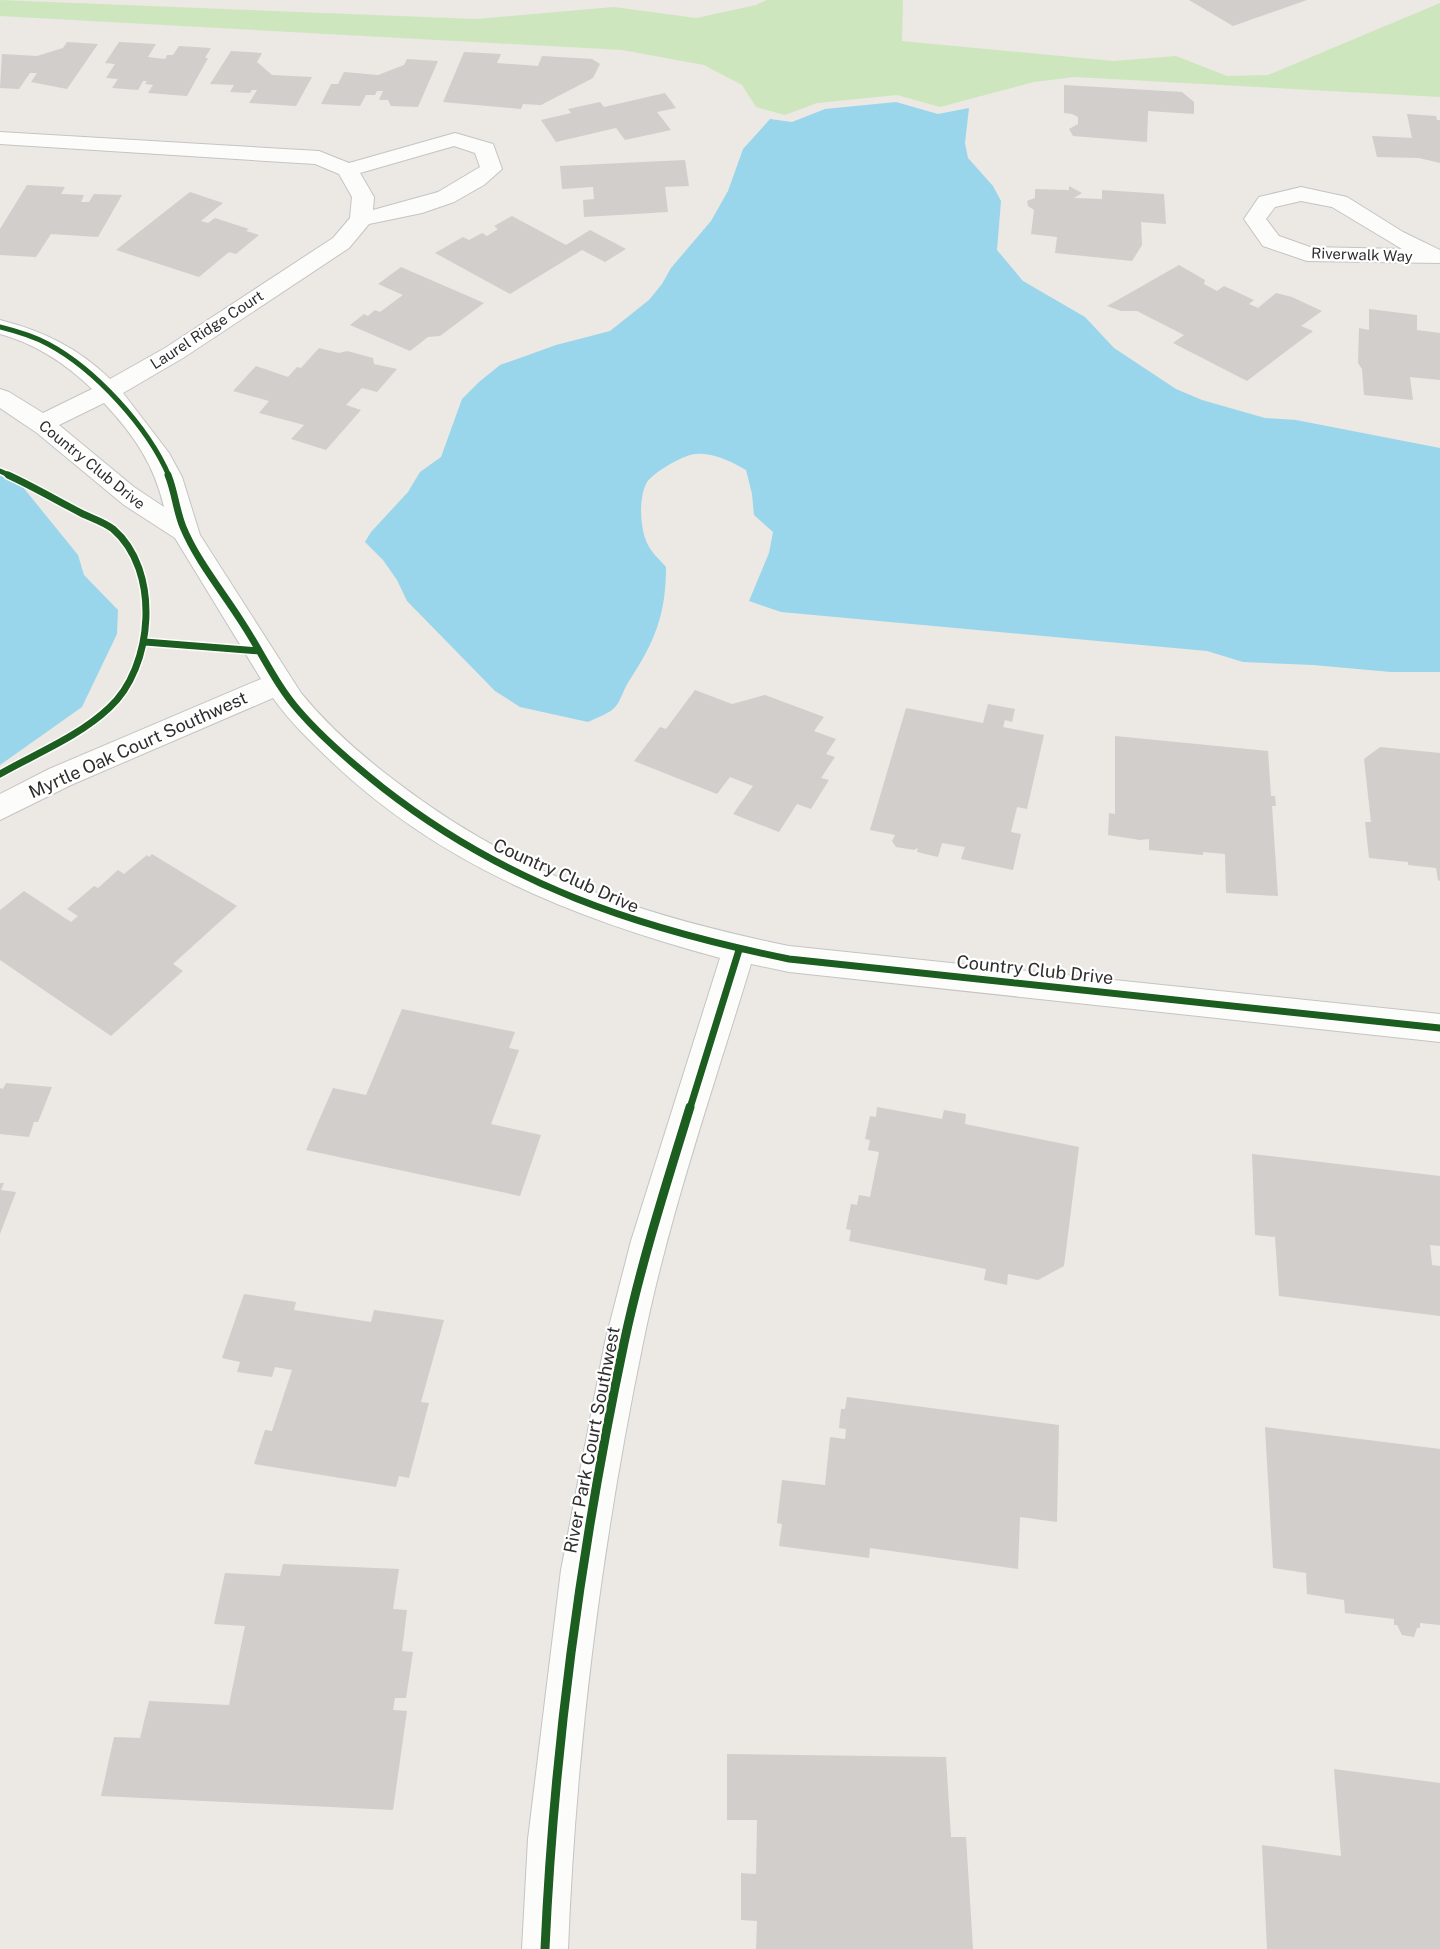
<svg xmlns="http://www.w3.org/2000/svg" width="1440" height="1949" font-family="'Public Sans',sans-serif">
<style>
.green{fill:#cee6be}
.water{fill:#99d6ec}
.building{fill:#d1cecb}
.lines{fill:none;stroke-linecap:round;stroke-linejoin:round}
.minor-casing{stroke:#c5c4c5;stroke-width:2}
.minor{fill:#fcfcfb;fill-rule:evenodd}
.cycleway-far2-casing{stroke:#fff;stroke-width:8}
.cycleway-far1-casing{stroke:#fff;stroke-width:10}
.cycleway-casing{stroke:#fff;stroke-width:13}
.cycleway-far2{stroke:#1b5e20;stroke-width:5}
.cycleway-far1{stroke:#1b5e20;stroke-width:7}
.cycleway{stroke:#1b5e20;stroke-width:9}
.labels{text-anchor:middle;stroke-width:4.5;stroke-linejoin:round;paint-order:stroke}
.far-street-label{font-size:15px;fill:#2e2e2e;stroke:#fff}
.street-label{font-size:18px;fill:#2e2e2e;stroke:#fff}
</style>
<rect width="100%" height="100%" fill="#ece8e4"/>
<path class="green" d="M0,0L476,19L614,7L696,18L756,5L767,0H903L902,41L1113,61L1176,56L1227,76L1268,75L1440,3V97L1074,77L1034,82L940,107L897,95L817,103L785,115L756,107L742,85L704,65L622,50L0,16Z"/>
<path class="water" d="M896,102L938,114L969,108L965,143L968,158L993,186L1001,201L997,250L1023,281L1085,317L1114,348L1176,389L1202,400L1265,418L1296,420L1440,448V672H1391L1313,665L1243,662L1207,651L781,612L749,601L769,553L773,532L754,515L752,494L746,470C730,461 709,450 690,455C679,458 653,473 647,482C638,498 640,530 648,545C652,553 660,560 666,567C666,614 655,642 629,681C624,688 622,698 616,706C611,713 596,718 588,722L520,707L495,691L407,601L397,580L383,560L365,542L371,532L408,492L420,472L441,457L462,399L479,382L500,365L556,345L610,331L649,300L662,284L671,268L711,221L728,191L743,149L770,119L792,122L825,109Z
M0,474L22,486L78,555L84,575L118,610L117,634L82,707L0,765Z"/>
<path class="building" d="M1189,0H1307L1233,26Z
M67,42L98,44L67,89L31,82L37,73H30L19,89L0,88L2,54L37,56L63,48Z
M119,42L156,44L148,57L165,59L167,55H173L179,46L211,48L205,58H208L187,96L148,93L153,85L145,84L147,81H143L138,90L112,88L118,79L106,78L115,64L105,63Z
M231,51L262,53L257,62L272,75L312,77L296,106L249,103L257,90H252L250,93L230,92L234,85L210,84Z
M464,52L501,54L497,63L538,66L542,56L592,59L600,64L593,78L541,105L523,104L521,109L443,102Z
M407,59L438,61L418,107L391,106L388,100H379L383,91H377L375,95H366L360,106L321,104L331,84H338L344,72L378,75L404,65Z
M1064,85L1182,92L1194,102V114L1148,111L1147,142L1073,136L1069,129L1078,124V117L1072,114L1064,113Z
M665,93L676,108L657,112L671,130L625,140L616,128L556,142L541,120L571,113L568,109L600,102L604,107Z
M1407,114L1436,116L1437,120H1440V163L1419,158L1377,157L1372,136L1412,138Z
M685,160L689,186L665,187L668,212L584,217L583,200L594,199L593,187L562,189L560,166Z
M27,185L65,187L61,194L84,195L81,202H89L94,194L122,195L98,237L51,234L36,257L0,255V229Z
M1069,186L1082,193L1074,198L1102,199V190L1164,194L1166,224L1141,222L1142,245L1132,261L1055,253L1057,237L1031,234L1034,210L1028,206L1027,201L1035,198V189L1069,190Z
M190,192L223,203L201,221L208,223L215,218L249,229L246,231L259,235L236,254L229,252L199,277L116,250Z
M512,216L566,245L590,230L626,249L605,262L582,250L510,294L435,253L463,237L469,240L482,233L487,236L498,229L494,226Z
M1179,265L1205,280L1204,284L1217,291L1224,286L1254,300L1249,304L1258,308L1276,293L1292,297L1322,311L1301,326L1313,331L1247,381L1173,343L1184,335L1137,311H1121L1107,306Z
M401,267L484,303L440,336L428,337L410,351L350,325L364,314L368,316L375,310L380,312L403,295L378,284Z
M1369,309L1417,315V330L1440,333V380L1410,377L1413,400L1364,395L1362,369L1358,363L1359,328L1369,330Z
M319,348L339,353L347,351L373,358L374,364L397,369L377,392L362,388L346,405L361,410L326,450L291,439L304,425L259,413L269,401L233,391L256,366L288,377L297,367L301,368Z
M695,690L732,704L765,695L824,717L814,731L836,739L826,754L835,757L821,778L829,780L811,809L797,804L779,832L733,814L753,786L730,777L717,794L634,761L660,727L666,729Z
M988,704L1015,709L1012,722L1005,720L1003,727L1044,735L1027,809L1017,807L1011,832L1021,834L1013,870L961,859L965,847L942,843L938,857L917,852L918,848L914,850L896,847L892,841L895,835L870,830L906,708L983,723Z
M1115,736L1268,751L1271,796H1275L1276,806H1272L1278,896L1226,893L1225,854L1203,852V855L1149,850V839L1140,840L1108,835L1109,813L1115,814Z
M1380,747L1440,753V881L1438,880L1436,868L1408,865V862L1369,858L1365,822H1371L1364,759Z
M152,854L237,906L173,964L183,971L111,1036L0,960V910L24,891L71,922L78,916L67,909L94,886L98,888L118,870L124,874L147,855L149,857Z
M402,1009L515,1032L509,1048L519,1050L491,1124L541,1135L520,1196L306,1150L333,1088L366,1095Z
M6,1083L52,1087L38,1122H34L29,1137L0,1134V1088L3,1089Z
M877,1107L942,1119L944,1110L966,1114L965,1124L1079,1147L1064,1266L1038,1280L1008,1274L1007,1285L984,1280L986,1269L849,1241L851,1230L846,1229L851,1204L857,1205L859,1195L870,1197L879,1152L868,1150L870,1140L865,1139L870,1116L876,1117Z
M1252,1154L1440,1176V1246L1430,1245L1432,1265L1440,1266V1316L1279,1296L1275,1237L1255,1235Z
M0,1183H4L1,1190L16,1192L0,1234Z
M244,1294L296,1302L294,1310L371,1322L374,1310L444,1320L421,1402L429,1403L409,1478L399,1476L396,1487L254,1464L265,1430L272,1431L292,1370L275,1367L272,1377L237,1372L240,1362L222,1358Z
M847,1397L1059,1425L1057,1522L1020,1517L1018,1569L870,1548L869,1558L779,1546L782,1524L777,1523L782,1480L825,1485L830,1437L845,1439L846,1429L839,1428L841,1409H845Z
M1265,1427L1440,1449V1625L1420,1623V1628H1417L1414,1637L1402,1635L1397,1625H1394V1619L1345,1613L1344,1600L1307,1594L1306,1573L1273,1568Z
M283,1564L399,1569L393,1609L407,1610L402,1651L413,1652L406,1698H395L393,1710L407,1711L393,1810L101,1796L114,1737L140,1738L149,1701L229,1705L245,1626L214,1624L225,1573L280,1576Z
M727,1754L946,1757L951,1837H966L973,1949H756L757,1921L741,1920V1873L756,1874L757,1820H727Z
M1334,1769L1440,1783V1949H1267L1262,1845L1341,1856Z"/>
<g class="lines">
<defs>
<path id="minor" d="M0,132L319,151L349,163L455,133L493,144L502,169L484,185L454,202L422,213L369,224L349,248L183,358L123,393L169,453L182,477L200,535L301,693C328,726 361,755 394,780C517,875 639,915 789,946L1440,1014V1042L789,972L751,964C713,1089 669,1215 643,1343C602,1542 576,1746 568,1949H522L528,1839L561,1570L605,1342L631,1241L720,958C576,919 441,866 331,761C310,741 290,722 273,698L71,785L0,820V794L49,769L261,679L175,538L124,505L37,433L0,408V389L9,392L43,413L92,389C65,363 36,344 0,334V320C43,331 78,348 110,379L165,348L333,238L350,218L352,197L339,174L315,164L0,144ZM454,146L475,153L480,167L438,192L373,210L374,197L360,173ZM104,403C134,435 154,464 164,507L134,487L59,425Z
M1301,187L1347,197L1403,232L1440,250V263L1307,261L1263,246L1244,219L1259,197ZM1301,201L1332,207L1402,249L1310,247L1279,236L1266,219L1275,207Z"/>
</defs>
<use href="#minor" class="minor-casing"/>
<use href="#minor" class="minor"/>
<defs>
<path id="cycleway-far2" d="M0,327C16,331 33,336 48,344C95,369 148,427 169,476
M0,471L11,476"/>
<path id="cycleway-far1" d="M168,475C175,492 176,510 183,527C197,561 223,592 243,624C262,653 276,685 299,711C324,740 354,765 383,788C507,885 637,928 789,959L1440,1028
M145,642L259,651
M0,774C37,753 78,737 109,708C154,667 161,570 113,529C104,522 91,518 81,513C56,500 32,486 8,475
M690,1108L739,950"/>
<path id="cycleway" d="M545,1949C554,1746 582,1542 624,1343C641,1263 666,1185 690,1107"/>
</defs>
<use href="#cycleway-far2" class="cycleway-far2-casing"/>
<use href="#cycleway-far1" class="cycleway-far1-casing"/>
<use href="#cycleway" class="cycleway-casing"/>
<use href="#cycleway-far2" class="cycleway-far2"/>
<use href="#cycleway-far1" class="cycleway-far1"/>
<use href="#cycleway" class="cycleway"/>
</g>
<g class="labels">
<g class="far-street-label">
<text transform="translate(1362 255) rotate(2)" y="5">Riverwalk Way</text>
<text transform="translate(207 330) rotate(-33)" y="5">Laurel Ridge Court</text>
<text transform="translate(92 465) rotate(39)" y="5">Country Club Drive</text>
</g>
<g class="street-label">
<text transform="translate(138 745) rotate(-24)" y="6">Myrtle Oak Court Southwest</text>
<text transform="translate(566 876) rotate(24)" y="6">Country Club Drive</text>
<text transform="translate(1035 970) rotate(6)" y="6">Country Club Drive</text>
<text transform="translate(592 1440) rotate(-79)" y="6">River Park Court Southwest</text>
</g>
</g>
</svg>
